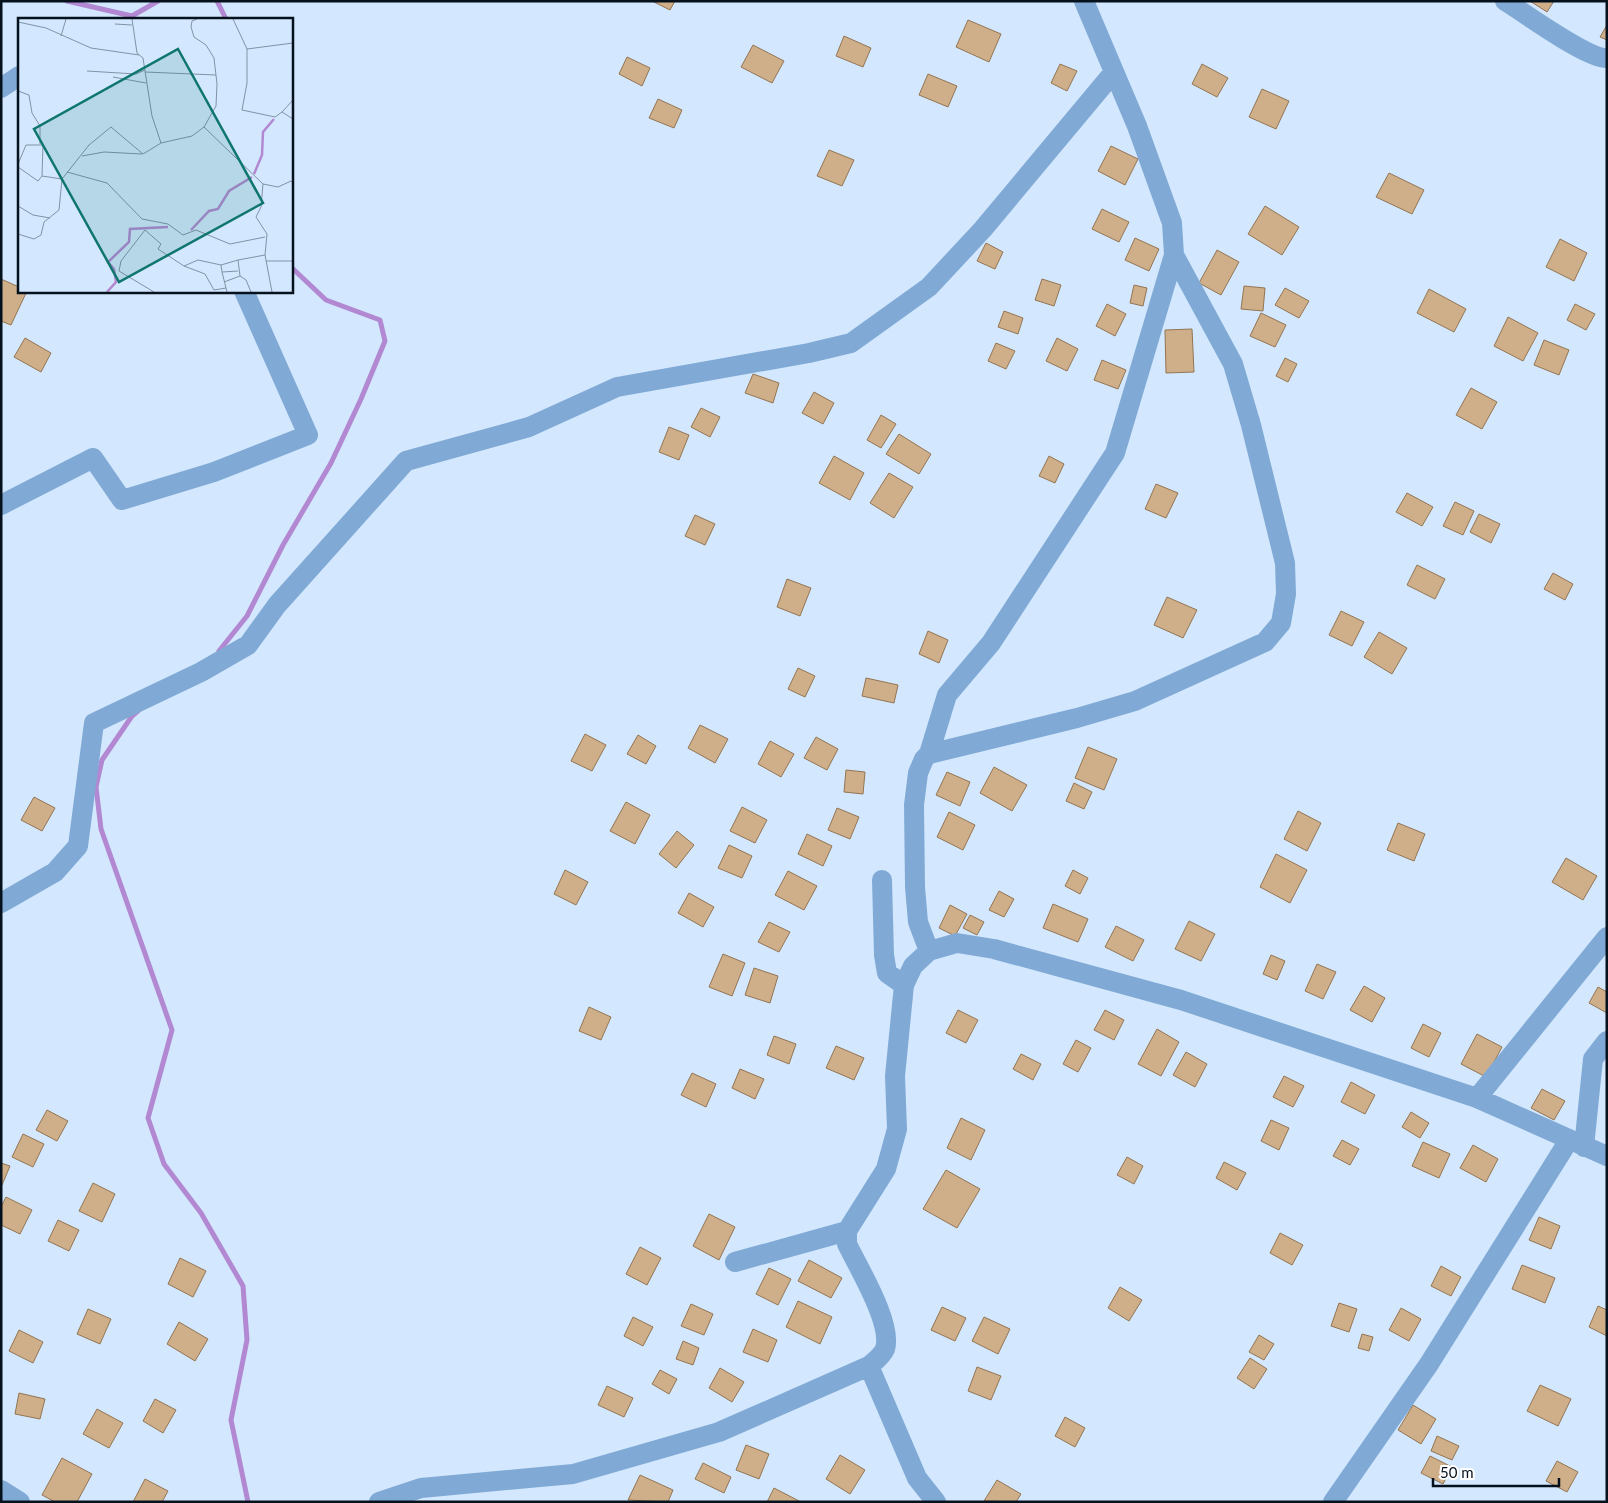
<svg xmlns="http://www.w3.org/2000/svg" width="1608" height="1503" font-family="Lato,sans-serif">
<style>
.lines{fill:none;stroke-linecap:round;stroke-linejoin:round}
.stream{stroke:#b188d1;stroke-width:5}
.building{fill:#cfae8a;stroke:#937552}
.minor{stroke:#80aad5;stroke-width:20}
.inset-river{fill:none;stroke:#b188d1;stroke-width:2.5}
.inset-road{fill:none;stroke:#8192a4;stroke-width:1}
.view{fill:#0f766e;fill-opacity:0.15;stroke:#0f766e;stroke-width:2.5}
.inset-edge{fill:none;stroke:#05111d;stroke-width:2.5}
</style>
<rect width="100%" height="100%" fill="#d3e8fe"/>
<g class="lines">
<path class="stream" d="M67,1L132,16L158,1
M217,1L226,19
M219,651L247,616L283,545L331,463L361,399L385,341L380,320L326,300L291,267
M138,711L132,716L102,760L96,787L101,829L172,1030L148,1118L164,1164L201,1213L243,1286L247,1340L231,1420L248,1502"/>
</g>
<path class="building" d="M652,1H675L670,10Z
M1530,1H1554L1547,12Z
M968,20L1001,34L989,62L956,47Z
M1607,25V40L1600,37Z
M844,36L871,48L863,67L836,56Z
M753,45L784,61L772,83L741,67Z
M627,57L650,68L642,86L619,74Z
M1060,64L1077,71L1067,91L1051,83Z
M1202,64L1228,78L1217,97L1192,84Z
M928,74L957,86L948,107L919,95Z
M1262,89L1289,101L1276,129L1249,117Z
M658,99L682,110L674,128L649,118Z
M1111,146L1138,159L1125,185L1098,171Z
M829,150L854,160L842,186L817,176Z
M1389,173L1424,190L1412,214L1376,197Z
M1265,206L1299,227L1282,255L1248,234Z
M1102,209L1129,222L1119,242L1092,229Z
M1135,238L1159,249L1149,271L1125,260Z
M1560,239L1587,253L1574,281L1546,267Z
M986,243L1003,252L995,269L977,261Z
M1217,250L1239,262L1221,295L1199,283Z
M1,279L19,287V291H27L11,325L1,321Z
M1042,279L1061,285L1054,306L1035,300Z
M1134,285L1147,288L1143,306L1130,303Z
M1244,286L1265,288L1263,311L1241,309Z
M1285,288L1309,301L1299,318L1275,305Z
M1429,289L1466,309L1454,332L1417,313Z
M1107,304L1126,314L1115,336L1096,326Z
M1575,304L1595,314L1586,330L1567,320Z
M1004,311L1023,318L1018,334L998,327Z
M1261,313L1286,325L1275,347L1250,336Z
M1508,317L1538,333L1523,361L1494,346Z
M1192,329L1194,372L1166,373L1165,330Z
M25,338L51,353L41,372L14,357Z
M1057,338L1078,349L1067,371L1046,361Z
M1544,340L1569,350L1559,375L1534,365Z
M996,343L1015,351L1006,369L988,361Z
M1285,358L1297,364L1288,382L1276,376Z
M1102,360L1126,370L1118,389L1094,380Z
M753,374L779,383L773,403L745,393Z
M1471,388L1497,402L1482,429L1456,415Z
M814,392L834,403L823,424L802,413Z
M701,408L720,417L710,437L691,427Z
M881,415L896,424L881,448L867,440Z
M669,427L689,435L679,460L659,452Z
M899,434L931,454L919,474L886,454Z
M834,456L864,473L850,500L819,483Z
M1049,456L1064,464L1055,483L1039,476Z
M889,473L913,487L894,518L870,503Z
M1156,484L1178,493L1166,518L1145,509Z
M1407,493L1433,507L1422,526L1396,512Z
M1455,502L1474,511L1463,535L1443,526Z
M1479,514L1500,524L1491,543L1470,532Z
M695,515L715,524L705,545L685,536Z
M1417,565L1445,579L1435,599L1407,585Z
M1553,573L1573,584L1565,600L1544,589Z
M787,579L811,588L800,616L777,607Z
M1167,597L1197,610L1183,638L1154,625Z
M1341,611L1364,622L1352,646L1329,635Z
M928,631L948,640L939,663L919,654Z
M1379,632L1407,648L1392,674L1364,657Z
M798,668L815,676L805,697L788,689Z
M866,678L898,685L894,703L862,696Z
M700,725L728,739L715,763L688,748Z
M585,734L606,745L592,771L571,761Z
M638,735L656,746L646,764L627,754Z
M816,737L838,749L827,770L804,758Z
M770,741L794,754L781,777L758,764Z
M1088,747L1117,759L1104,790L1075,778Z
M994,767L1027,785L1012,811L980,793Z
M846,770L865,772L863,794L844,792Z
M947,772L970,782L960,806L936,795Z
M1074,783L1092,792L1084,809L1066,801Z
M34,797L55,808L42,831L21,820Z
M626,802L650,815L635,844L610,831Z
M742,807L767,820L755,843L730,831Z
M837,808L859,817L850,839L828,830Z
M1298,811L1321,823L1307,851L1284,839Z
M949,812L975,825L963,850L937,837Z
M1398,823L1425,834L1414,861L1387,850Z
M677,831L694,845L676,868L659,854Z
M807,834L832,846L823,866L798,854Z
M729,845L752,856L742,878L718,868Z
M1276,854L1307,870L1290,903L1260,887Z
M1566,858L1597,876L1583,900L1552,882Z
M565,870L588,882L576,905L554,894Z
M1073,870L1088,878L1080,894L1065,886Z
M788,871L817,886L804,910L775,895Z
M999,891L1014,899L1004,917L989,910Z
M689,893L714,907L703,927L678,913Z
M1053,904L1088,919L1078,942L1043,928Z
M950,905L967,914L955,936L939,928Z
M970,915L984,922L977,935L963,928Z
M1189,921L1215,934L1201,961L1175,949Z
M769,922L790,932L779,952L758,942Z
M1116,926L1144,940L1133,961L1105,947Z
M723,954L745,963L732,996L709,987Z
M1271,955L1285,961L1277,980L1263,974Z
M1317,964L1336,972L1323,999L1305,991Z
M754,968L778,976L770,1003L745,995Z
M1364,986L1385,998L1372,1022L1350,1010Z
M1598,987L1607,992V1013L1589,1003Z
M589,1007L611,1017L601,1040L579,1031Z
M958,1010L978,1020L966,1043L946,1033Z
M1105,1010L1124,1020L1114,1040L1094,1030Z
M1423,1024L1441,1033L1429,1057L1411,1048Z
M1157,1029L1179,1042L1161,1076L1138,1064Z
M1477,1034L1502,1047L1486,1077L1461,1064Z
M774,1036L796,1044L789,1064L767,1055Z
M1076,1040L1091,1048L1078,1072L1063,1064Z
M836,1046L864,1058L854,1080L826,1068Z
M1186,1052L1207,1064L1195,1087L1173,1075Z
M1021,1054L1041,1064L1033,1080L1013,1069Z
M740,1069L764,1079L755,1099L732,1088Z
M692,1073L716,1084L706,1107L681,1095Z
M1284,1076L1304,1086L1293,1107L1273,1097Z
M1351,1082L1375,1095L1365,1114L1341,1102Z
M1542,1089L1565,1101L1554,1120L1531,1108Z
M47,1110L68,1121L57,1141L36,1130Z
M1411,1112L1429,1123L1420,1138L1402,1127Z
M961,1118L985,1130L971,1160L947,1148Z
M1271,1120L1289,1128L1279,1150L1261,1141Z
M23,1134L44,1144L33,1167L12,1157Z
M1342,1140L1359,1149L1350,1165L1333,1156Z
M1423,1142L1450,1154L1439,1178L1412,1166Z
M1473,1145L1498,1159L1486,1182L1460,1168Z
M1127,1157L1143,1166L1134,1184L1117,1175Z
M1224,1162L1246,1173L1237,1190L1216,1178Z
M1,1163L10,1166L2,1185L1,1184Z
M946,1170L980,1189L957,1228L923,1209Z
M93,1183L115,1194L102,1222L79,1211Z
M6,1197L32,1210L20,1234L1,1225V1207Z
M709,1214L735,1227L719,1260L693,1246Z
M1539,1217L1560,1226L1551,1249L1529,1240Z
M58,1220L79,1230L69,1251L48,1241Z
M1280,1233L1303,1245L1292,1265L1270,1253Z
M640,1247L661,1258L647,1285L626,1274Z
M180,1258L206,1271L193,1297L168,1284Z
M809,1260L842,1278L831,1298L798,1281Z
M1522,1265L1555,1278L1545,1303L1512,1289Z
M1441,1266L1461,1277L1451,1296L1431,1286Z
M769,1268L791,1279L778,1305L756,1294Z
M1120,1287L1142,1300L1129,1321L1108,1308Z
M798,1301L832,1317L820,1344L786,1327Z
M1339,1303L1357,1309L1349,1332L1331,1326Z
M691,1304L713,1314L704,1335L681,1326Z
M1598,1306L1607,1310V1336L1589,1327Z
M942,1307L966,1318L955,1341L931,1330Z
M1401,1308L1421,1319L1409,1341L1389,1330Z
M88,1309L111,1319L100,1344L77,1334Z
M633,1317L653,1327L643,1346L624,1336Z
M984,1317L1010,1329L998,1354L972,1341Z
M179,1322L208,1339L195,1361L167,1344Z
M753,1329L777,1340L768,1362L743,1352Z
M19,1330L43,1342L33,1363L9,1351Z
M1362,1334L1373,1337L1369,1351L1358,1348Z
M1259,1335L1274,1344L1264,1360L1249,1352Z
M683,1341L699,1348L693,1365L676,1359Z
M1250,1358L1267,1369L1254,1389L1237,1378Z
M977,1367L1001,1376L991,1400L968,1391Z
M720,1368L744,1382L732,1402L709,1388Z
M660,1370L677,1379L669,1394L652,1384Z
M1540,1385L1571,1399L1558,1426L1527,1411Z
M607,1386L633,1398L624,1417L598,1405Z
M19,1393L45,1399L40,1419L15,1414Z
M155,1399L176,1410L163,1433L143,1421Z
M1413,1405L1436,1419L1421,1444L1398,1430Z
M97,1409L123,1423L109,1448L83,1434Z
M1065,1417L1085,1428L1075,1447L1055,1436Z
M1437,1436L1459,1446L1452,1460L1431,1451Z
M746,1445L769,1454L759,1479L736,1470Z
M840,1455L865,1470L850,1494L826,1479Z
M1430,1456L1452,1467L1443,1484L1421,1473Z
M62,1458L92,1474L77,1502H55L42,1495Z
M1557,1461L1578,1472L1567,1492L1546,1481Z
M703,1463L731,1477L724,1493L695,1479Z
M640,1475L673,1490L668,1502L628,1500Z
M145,1479L168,1491L162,1502H133Z
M997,1480L1021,1494L1016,1502L984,1501Z
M774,1488L801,1502H767Z"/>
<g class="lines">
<path class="minor" d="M1084,1L1137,126L1172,223L1174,255L1233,364L1251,425L1285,563L1286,594L1281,623L1265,642L1135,701L1077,718L929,754L924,759L918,773L914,805L915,887L918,922L929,951L957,943L994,949L1181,1000L1477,1098L1607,1156
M1505,1C1525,13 1587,59 1607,58
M1,88L19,76
M1,505L93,458L122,500L214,472L308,435L244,291
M929,754L947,695L991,643L1115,453L1174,255
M882,880L884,955L887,973L904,985
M1,903L55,872L78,846L94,723L201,672L248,645L277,605L406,461L529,427L617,387L809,353L851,343L929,287L983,229L1114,72
M1477,1098L1607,937
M1584,1147L1593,1059L1607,1041
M735,1262L847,1231
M869,1366L917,1478L936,1502
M1,1490L20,1502
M379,1502L421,1488L573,1474L719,1432L869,1366C875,1361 882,1356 885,1349C893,1324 858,1267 847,1244V1231L886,1169L897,1129L895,1076L904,985L913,966L929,951
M1333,1502L1429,1364L1569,1140"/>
</g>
<g transform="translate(18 18)">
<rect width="275" height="275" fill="#d3e8fe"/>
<path class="inset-river" d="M236,156L244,137L245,114L256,101M173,212L191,193L200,191L211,173L234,159M89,274L98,264L96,251L90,244L111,224L112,211L150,209"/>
<path class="inset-road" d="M179,1L174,3L173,9L176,19L188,27L196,40L199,66L198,88L186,109M215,1L229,31L275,25M0,4L28,10L73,30L121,37M97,6L114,7M43,18L48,1M229,31V65L224,92L257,99L264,94L275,101M69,53L118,56L127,52M127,54L198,57M95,59L128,65M0,73L11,77L14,95L22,108V126M264,94L275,82M143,125L174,118L186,109L245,166L243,189L238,199L249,216L247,237L254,274M64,138L86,134L124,136M0,146L8,127H25L24,158L44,161L71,127L93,109L125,136L143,125L134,98L125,40L119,35L114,1M0,149L20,163L24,158M49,154L89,165L124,201L150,206L165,217L178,212L212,226L247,219M245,166L260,169L273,163L275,165M0,188L15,197L32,200M0,216L16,221L23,217L26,204L41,192L44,161M248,243H275M203,247L220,242M166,248L187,256L196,272L208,270L209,274M204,254L208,270M206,264L222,258M136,274L101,253L103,243L127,212L143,226L140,231L166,248L180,242L203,247L204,254L220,253M233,274L228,262L222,258L220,242L247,237"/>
<path class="view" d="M160,31L245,185L101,264L16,111Z"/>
<rect width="275" height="275" class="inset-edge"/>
</g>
<rect width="1608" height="1503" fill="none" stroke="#05111d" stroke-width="5"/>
<path d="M1433 1478v8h126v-8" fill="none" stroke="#05111d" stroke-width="2.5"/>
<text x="1440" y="1478" font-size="15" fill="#05111d" stroke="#ffffff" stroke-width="4" paint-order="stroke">50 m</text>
</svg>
